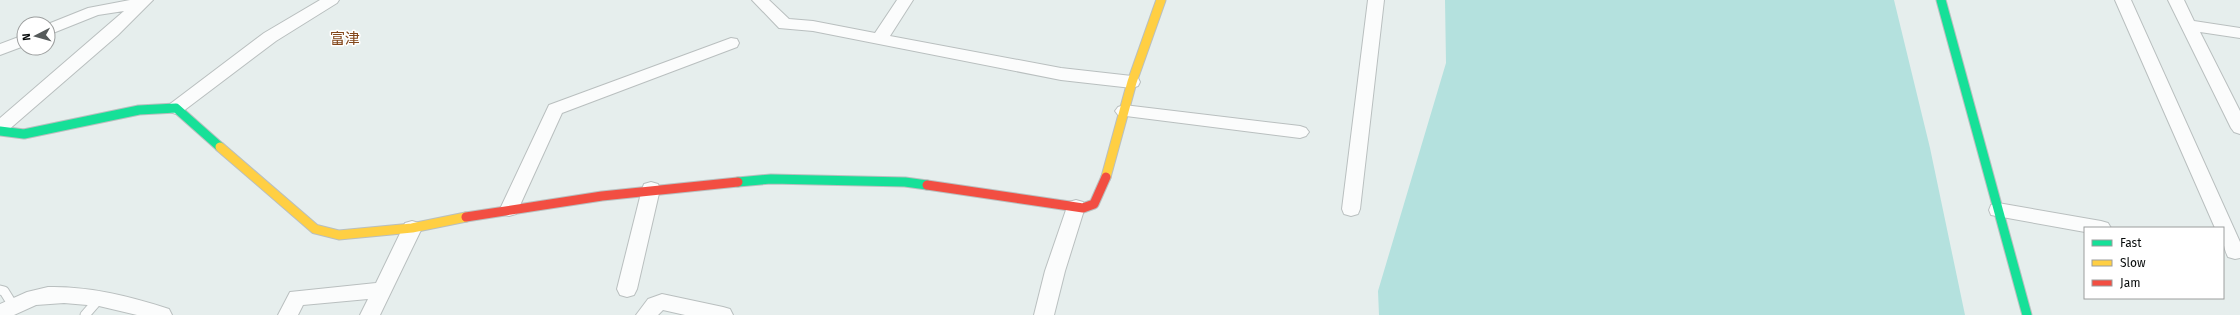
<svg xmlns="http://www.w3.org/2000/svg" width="2240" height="315" font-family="'Fira Sans','Noto Sans JP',sans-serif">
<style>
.green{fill:#b4e1de}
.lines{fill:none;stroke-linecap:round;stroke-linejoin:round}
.lane-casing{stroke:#b9bfbf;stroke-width:11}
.street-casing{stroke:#b9bfbf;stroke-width:2}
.fast-casing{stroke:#b9bfbf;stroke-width:11}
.slow-casing{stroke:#b9bfbf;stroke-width:11}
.jam-casing{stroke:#b9bfbf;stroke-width:11}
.lane{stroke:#fbfcfc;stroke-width:9}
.street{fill:#fbfcfc;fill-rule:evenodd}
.fast{stroke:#16e098;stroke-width:9}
.slow{stroke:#ffcf43;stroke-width:9}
.jam{stroke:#f24e42;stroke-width:9}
.labels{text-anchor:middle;stroke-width:3;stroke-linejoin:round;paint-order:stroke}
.quarter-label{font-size:15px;fill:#82461a;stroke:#fff}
</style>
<rect width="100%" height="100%" fill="#e6eeed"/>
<path class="green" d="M1445,0H1894L1930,148L1965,315H1379L1378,291L1446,63Z"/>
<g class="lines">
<defs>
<path id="lane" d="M0,290L4,291L14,307
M85,315L99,299"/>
<path id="street" d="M130,0H153L118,35L6,132L0,134V118L124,11L98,15L48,35V24L88,8Z
M320,0H339L337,3L276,41L182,112L176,114L170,112L167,108L170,104L264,33Z
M752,0H769L789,19L813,21L875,33L897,0H913L890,36L1061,68L1132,76L1138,78L1140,82L1138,86L1132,88L1061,80L813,31L779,28Z
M1368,0H1384L1360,209L1358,214L1351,216L1344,214L1342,209Z
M2115,0H2131L2240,242V258L2235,259L2228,257C2223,247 2223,239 2223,228H2215Z
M2168,0H2184L2194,21L2240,28V38L2200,32L2240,111V134L2234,132L2231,128Z
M24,35V46L0,55V44Z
M731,38L737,39L739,43L737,47L562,113L516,214L509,216L502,214L500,209L549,105Z
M1124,105L1300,126L1306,128L1309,132L1306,136L1300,138L1118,115L1115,111L1118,107Z
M651,182L658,184L660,189L637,289L634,295L627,297L620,295L617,289L642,189L644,184Z
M1076,200L1083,202L1085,207L1065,271L1054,315H1034L1045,271L1067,207L1069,202Z
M1998,203L2101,221L2108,223L2111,228H2085V232L1991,215L1989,210L1991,205Z
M412,221L419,223L422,228L380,315H360L368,299L303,305L298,315H278L290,292L376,283L405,223Z
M48,287C90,286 130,296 169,309L172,315H137L99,306L64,303L36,305L14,315H0V304L27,292Z
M662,294L723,307L730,309L733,315H685L663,310L658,315H636L648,299Z"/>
<path id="fast" d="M1941,0L2027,315
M0,131L24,134L139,110L176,108L220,147
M738,182L771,179L905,182L927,185"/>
<path id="slow" d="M220,147L315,229L339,235L412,228L466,217
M1106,177L1132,82L1161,0"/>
<path id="jam" d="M927,185L1083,208L1094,204L1106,177
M466,217L602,196L738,182"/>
</defs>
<use href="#lane" class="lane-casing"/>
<use href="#street" class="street-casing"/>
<use href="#fast" class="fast-casing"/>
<use href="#slow" class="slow-casing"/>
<use href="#jam" class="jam-casing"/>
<use href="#lane" class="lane"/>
<use href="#street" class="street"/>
<use href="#fast" class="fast"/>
<use href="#slow" class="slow"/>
<use href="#jam" class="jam"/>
</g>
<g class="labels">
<g class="quarter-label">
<text x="345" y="44">富津</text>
</g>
</g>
<rect x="2084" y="227" width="140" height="72" fill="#ffffff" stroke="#9c9e9e"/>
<rect x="2092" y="240" width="20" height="6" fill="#16e098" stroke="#9c9e9e"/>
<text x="2120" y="247" font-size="12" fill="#080c0c">Fast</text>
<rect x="2092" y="260" width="20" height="6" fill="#ffcf43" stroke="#9c9e9e"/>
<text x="2120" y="267" font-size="12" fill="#080c0c">Slow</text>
<rect x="2092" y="280" width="20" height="6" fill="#f24e42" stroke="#9c9e9e"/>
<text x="2120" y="287" font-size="12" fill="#080c0c">Jam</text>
<g transform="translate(36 36) rotate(264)"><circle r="19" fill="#ffffff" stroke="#9c9e9e"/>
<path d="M0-3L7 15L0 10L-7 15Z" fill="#565b5b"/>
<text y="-6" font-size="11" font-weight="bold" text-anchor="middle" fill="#080c0c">N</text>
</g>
</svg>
